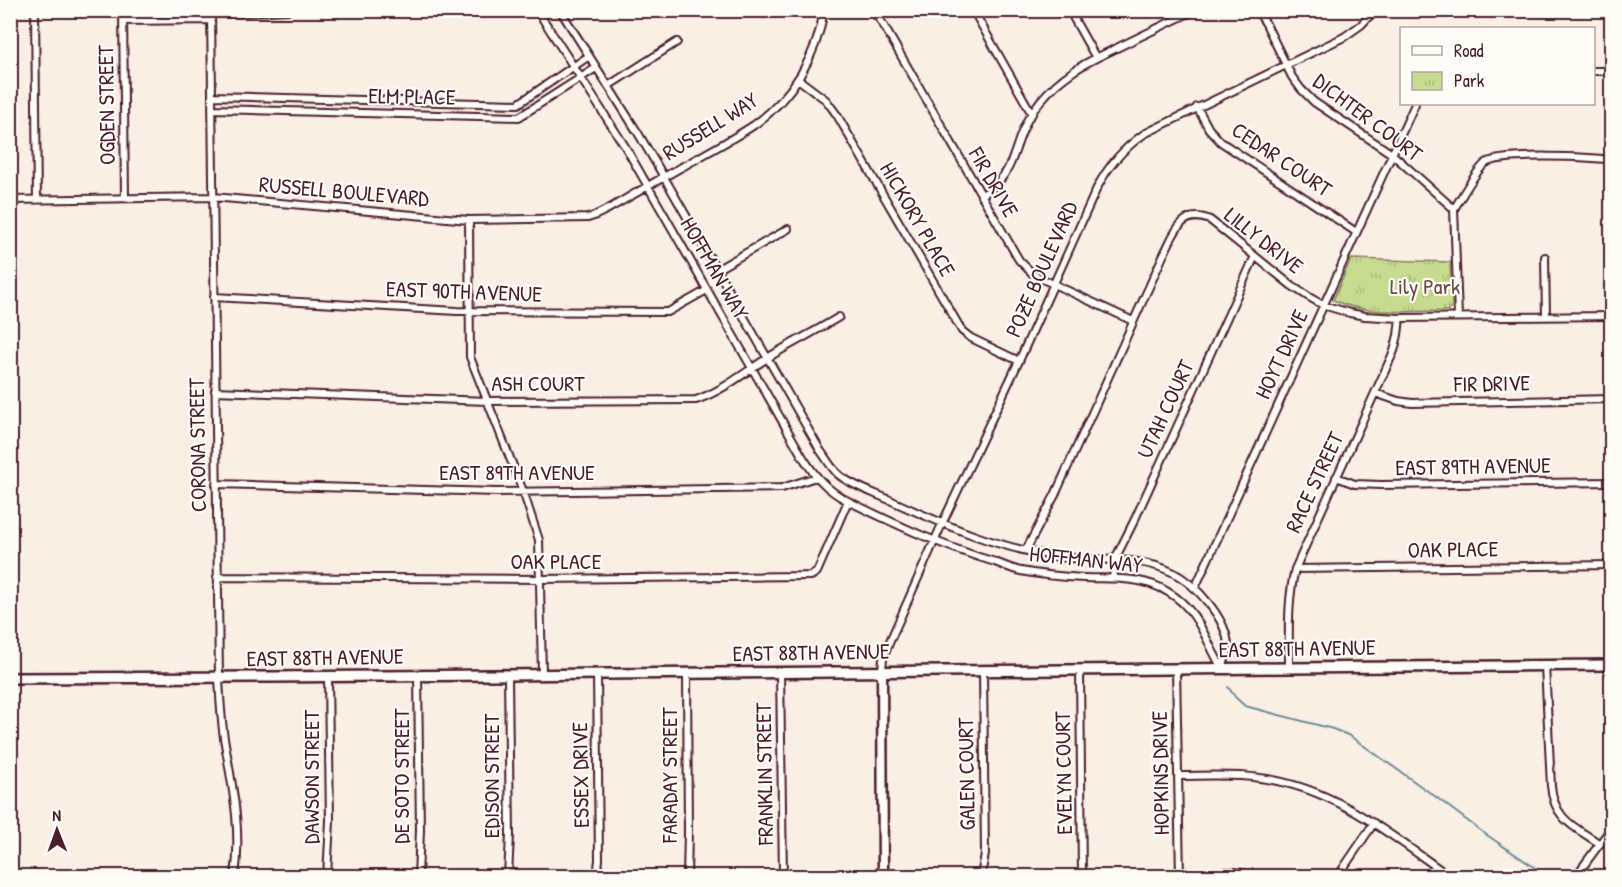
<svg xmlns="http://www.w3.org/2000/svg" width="1622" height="887" font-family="'Patrick Hand',sans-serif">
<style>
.park{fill:url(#park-tufts);stroke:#887d5e;stroke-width:1.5}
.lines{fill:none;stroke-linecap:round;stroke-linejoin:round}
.stream{stroke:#6d8c96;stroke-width:2}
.minor-casing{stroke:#4a1f2b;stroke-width:10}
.tertiary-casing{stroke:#4a1f2b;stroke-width:13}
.secondary-casing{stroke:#4a1f2b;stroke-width:14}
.minor{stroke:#fdfcf7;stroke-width:6}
.tertiary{stroke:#fdfcf7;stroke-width:8}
.secondary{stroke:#fdfcf7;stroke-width:9}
.labels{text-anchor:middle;stroke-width:4.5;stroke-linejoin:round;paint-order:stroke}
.street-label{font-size:22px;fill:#4a1f2b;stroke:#fdfcf7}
.park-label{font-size:22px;fill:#694e44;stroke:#fdfcf7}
</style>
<defs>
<pattern id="park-tufts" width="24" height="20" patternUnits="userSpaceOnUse" patternTransform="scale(1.5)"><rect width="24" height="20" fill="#c7db90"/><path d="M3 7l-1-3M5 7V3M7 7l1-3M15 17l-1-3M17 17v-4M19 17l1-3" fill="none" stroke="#acbc7c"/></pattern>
</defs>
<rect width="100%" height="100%" fill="#faefe5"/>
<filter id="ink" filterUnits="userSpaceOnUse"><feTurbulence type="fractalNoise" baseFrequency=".0167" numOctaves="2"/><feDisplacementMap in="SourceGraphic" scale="12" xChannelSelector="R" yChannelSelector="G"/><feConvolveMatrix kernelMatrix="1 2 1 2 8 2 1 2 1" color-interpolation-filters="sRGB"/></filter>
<g filter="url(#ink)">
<path class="park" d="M1351,259L1450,262L1452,306L1447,311C1410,311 1367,316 1333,300Z"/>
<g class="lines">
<path class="stream" d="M1228,687L1236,698L1245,706L1333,729L1350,736L1436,797L1481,831L1547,876"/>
<defs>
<path id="minor" d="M35,10L37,200
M123,10L125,198
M211,10L219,678C220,698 221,718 224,738C232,785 242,829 235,876
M537,10L626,148L801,454C813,474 826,490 848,501C895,524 944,547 995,562C1003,565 1012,569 1021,571C1041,575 1063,577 1084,578C1113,579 1143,576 1168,592C1199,610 1205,640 1222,668
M560,10L638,133L664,177L820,450C826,458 831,468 839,475C854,487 875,493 892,501C947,526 1000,549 1060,557C1098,562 1137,555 1172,572C1196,584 1227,619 1228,646C1228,653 1224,662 1222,668
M871,10L881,21L1019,260L1034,275L1133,321
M973,10L1032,114
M1069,10L1096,58
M1257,10L1266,24L1292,77L1301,89L1314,102L1392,154L1454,209
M211,14L288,10
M123,21L211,20
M1594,71H1612
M798,79L826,100L837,115L962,331L971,338L1019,361
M608,86L677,42
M212,96L518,104L589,56
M1197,107L1209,129L1221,142L1356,232
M212,109L519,117L596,68
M981,196C1018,171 1010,153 1028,119C1044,91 1068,72 1096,58L1195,10
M10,200L213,197L469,220L588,218L594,216L610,208C639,191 669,174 698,158C717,147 736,137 754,125C792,98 817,56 824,10
M1454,209C1461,198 1476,170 1486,163C1502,153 1591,157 1612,160
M1454,209L1458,317
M469,220L470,357L523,491L539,540L542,674
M1545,257L1546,316
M716,270L788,229
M214,297L457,311L668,312L707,290
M215,391L488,401L696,400C723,391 745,372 769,357C792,343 816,331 839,317
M1375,393L1398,401L1412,403L1612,399
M1336,477L1355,484L1381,485L1612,482
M216,484L497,492L782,488L816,477
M1026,550L1055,495L1163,256C1174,235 1180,208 1210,220L1292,286L1309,297L1323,305L1350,313L1365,316L1400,318L1612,316
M1295,569L1612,565
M217,577L540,579L811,576L817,572L848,501
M1113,578L1115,559L1135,519L1255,256
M1195,588L1415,104
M1545,665L1551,786C1554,820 1575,827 1600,844
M1289,668C1289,634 1287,602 1295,569L1394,351L1398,335L1400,318
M1080,669L1082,876
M1176,669L1180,876
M882,671L883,658L890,641L942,524L1019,361L1097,188C1108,166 1124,148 1144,134L1344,37L1361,25L1375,10
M780,672L783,876
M597,674L599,860L597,876
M508,675L510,835L508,876
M418,676L420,830L418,876
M1178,776C1205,776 1233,774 1260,778C1334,787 1391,835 1449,876
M1180,873L1234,872L1262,876
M327,876L330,821L328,677
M687,876L688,833L687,673
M981,876L985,854L983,670
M1338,876L1374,823
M1576,876L1612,827"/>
<path id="tertiary" d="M882,671L883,876"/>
<path id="secondary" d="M10,678L273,677L1612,665"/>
</defs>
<use href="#minor" class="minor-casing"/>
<use href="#tertiary" class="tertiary-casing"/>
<use href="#secondary" class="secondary-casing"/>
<use href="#minor" class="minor"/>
<use href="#tertiary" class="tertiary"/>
<use href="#secondary" class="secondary"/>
</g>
</g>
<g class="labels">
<g class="street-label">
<text transform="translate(412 96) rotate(1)" y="8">ELM PLACE</text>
<text transform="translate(106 105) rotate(-91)" y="8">OGDEN STREET</text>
<text transform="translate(1368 117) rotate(37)" y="8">DICHTER COURT</text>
<text transform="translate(710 126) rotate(-32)" y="8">RUSSELL WAY</text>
<text transform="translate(1282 159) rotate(34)" y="8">CEDAR COURT</text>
<text transform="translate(994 182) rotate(60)" y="8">FIR DRIVE</text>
<text transform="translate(344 191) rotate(5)" y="8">RUSSELL BOULEVARD</text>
<text transform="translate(918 219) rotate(60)" y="8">HICKORY PLACE</text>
<text transform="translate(1264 240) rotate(38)" y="8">LILLY DRIVE</text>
<text transform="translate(715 268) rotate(60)" y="8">HOFFMAN WAY</text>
<text transform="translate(1041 269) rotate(-66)" y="8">POZE BOULEVARD</text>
<text transform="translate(464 291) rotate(2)" y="8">EAST 90TH AVENUE</text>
<text transform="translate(1281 354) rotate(-65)" y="8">HOYT DRIVE</text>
<text x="538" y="391">ASH COURT</text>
<text transform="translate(1492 383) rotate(-1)" y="8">FIR DRIVE</text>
<text transform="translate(1165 409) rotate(-65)" y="8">UTAH COURT</text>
<text transform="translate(197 445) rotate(-91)" y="8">CORONA STREET</text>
<text transform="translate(1473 466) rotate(-1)" y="8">EAST 89TH AVENUE</text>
<text x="517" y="480">EAST 89TH AVENUE</text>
<text transform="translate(1314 482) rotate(-65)" y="8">RACE STREET</text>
<text transform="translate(1453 549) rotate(-1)" y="8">OAK PLACE</text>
<text transform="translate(1086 559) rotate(6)" y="8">HOFFMAN WAY</text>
<text x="556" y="569">OAK PLACE</text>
<text transform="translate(1297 648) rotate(-1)" y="8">EAST 88TH AVENUE</text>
<text transform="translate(811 652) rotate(-1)" y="8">EAST 88TH AVENUE</text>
<text transform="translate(325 657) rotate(-1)" y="8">EAST 88TH AVENUE</text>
<text transform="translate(1063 773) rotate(-91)" y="8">EVELYN COURT</text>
<text transform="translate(1160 773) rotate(-91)" y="8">HOPKINS DRIVE</text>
<text transform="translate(764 774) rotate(-91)" y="8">FRANKLIN STREET</text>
<text transform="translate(966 774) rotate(-91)" y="8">GALEN COURT</text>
<text transform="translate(580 775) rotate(-91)" y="8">ESSEX DRIVE</text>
<text transform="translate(669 775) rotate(-90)" y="8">FARADAY STREET</text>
<text transform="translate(401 776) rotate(-90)" y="8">DE SOTO STREET</text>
<text transform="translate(491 776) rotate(-90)" y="8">EDISON STREET</text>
<text transform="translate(311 777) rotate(-90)" y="8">DAWSON STREET</text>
</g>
<g class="park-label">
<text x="1425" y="294">Lily Park</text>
</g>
</g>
<rect width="1622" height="887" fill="none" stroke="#fdfcf7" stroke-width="36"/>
<rect x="18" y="18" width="1586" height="851" fill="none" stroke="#4a1f2b" stroke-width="2" filter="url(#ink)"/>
<rect x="1400" y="27" width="195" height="78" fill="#fdfcf7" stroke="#b5a4a5" stroke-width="1.5"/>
<rect x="1412" y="46" width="30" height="9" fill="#fdfcf7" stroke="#b5a4a5" stroke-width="1.5"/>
<text x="1454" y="57" font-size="18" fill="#4a1f2b">Road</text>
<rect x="1412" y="72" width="30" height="18" fill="url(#park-tufts)" stroke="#b5a4a5" stroke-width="1.5"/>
<text x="1454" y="87" font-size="18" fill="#4a1f2b">Park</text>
<g transform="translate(57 830) rotate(359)" stroke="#fdfcf7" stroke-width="4.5" paint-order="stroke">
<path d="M0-4.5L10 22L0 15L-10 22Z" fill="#4a1f2b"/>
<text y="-9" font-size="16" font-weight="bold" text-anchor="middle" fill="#4a1f2b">N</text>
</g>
</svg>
